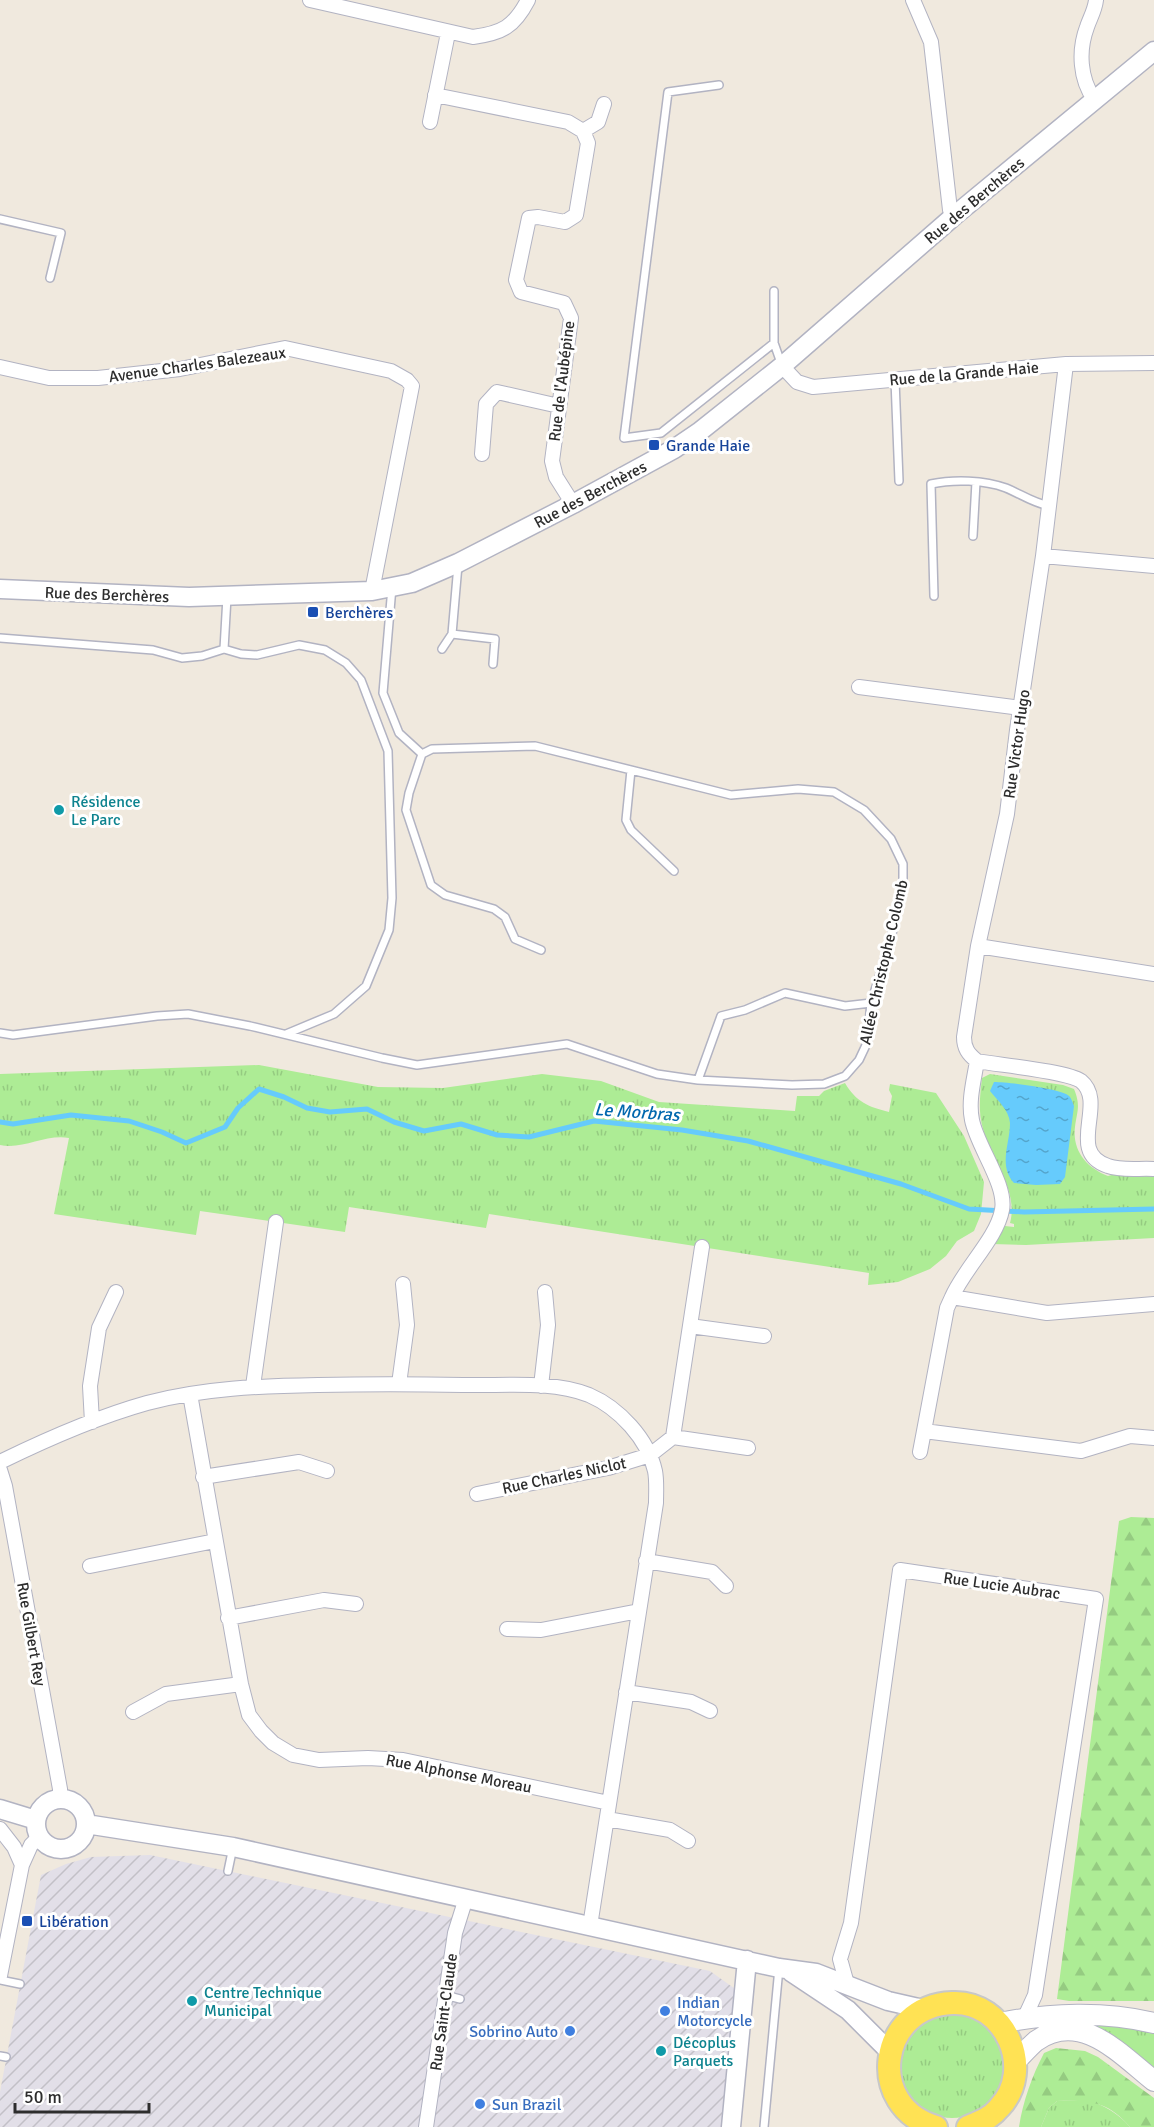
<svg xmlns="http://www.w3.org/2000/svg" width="1154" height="2127" font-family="Signika,sans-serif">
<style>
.industrial{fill:url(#industrial-furrows)}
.grass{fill:url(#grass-tufts)}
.forest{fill:url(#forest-firs)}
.water{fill:url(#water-ripples)}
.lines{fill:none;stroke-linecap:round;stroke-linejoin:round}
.stream{stroke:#66cbfc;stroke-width:5}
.service-casing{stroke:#b2b3c2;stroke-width:10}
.minor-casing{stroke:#b2b3c2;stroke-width:16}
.tertiary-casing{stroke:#b2b3c2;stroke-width:21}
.secondary-casing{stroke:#b2b3c2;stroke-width:22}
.primary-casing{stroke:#c8c8c8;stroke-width:26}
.service{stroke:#fff;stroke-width:7}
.minor{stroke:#fff;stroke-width:14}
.tertiary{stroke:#fff;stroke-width:18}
.secondary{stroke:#fff;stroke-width:20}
.primary{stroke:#ffe254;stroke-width:22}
.transit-dot{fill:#1a4fb4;stroke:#fff;stroke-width:2}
.culture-dot{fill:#0f9aa8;stroke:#fff;stroke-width:2}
.shop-dot{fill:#3f7fe0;stroke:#fff;stroke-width:2}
.labels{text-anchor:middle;stroke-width:6;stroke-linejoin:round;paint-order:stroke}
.street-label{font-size:16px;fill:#2d2d2d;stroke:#fff}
.transit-label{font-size:16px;fill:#164399;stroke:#fff;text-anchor:start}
.culture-label{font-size:16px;fill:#0d838f;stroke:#fff;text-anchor:start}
.shop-label{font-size:16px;fill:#366cbe;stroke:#fff;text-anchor:start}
.water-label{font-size:18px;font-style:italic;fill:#0067ae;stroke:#fff}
</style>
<defs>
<pattern id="industrial-furrows" width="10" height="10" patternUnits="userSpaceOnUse" patternTransform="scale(1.5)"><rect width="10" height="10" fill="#e2dfe8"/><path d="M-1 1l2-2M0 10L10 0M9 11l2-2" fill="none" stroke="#c2c0c7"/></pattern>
<pattern id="grass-tufts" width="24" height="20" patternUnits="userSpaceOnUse" patternTransform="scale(1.5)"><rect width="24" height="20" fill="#adec95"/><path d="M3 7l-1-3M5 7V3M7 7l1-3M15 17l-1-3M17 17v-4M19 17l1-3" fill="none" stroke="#95cb81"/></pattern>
<pattern id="forest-firs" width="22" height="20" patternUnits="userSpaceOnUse" patternTransform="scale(1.5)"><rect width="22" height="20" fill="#adec95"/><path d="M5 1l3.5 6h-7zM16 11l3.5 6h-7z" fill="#95cb81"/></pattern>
<pattern id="water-ripples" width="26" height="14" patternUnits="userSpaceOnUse" patternTransform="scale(1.5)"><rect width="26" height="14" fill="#66cbfc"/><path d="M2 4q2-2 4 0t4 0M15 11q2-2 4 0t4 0" fill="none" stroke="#54a5cc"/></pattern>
</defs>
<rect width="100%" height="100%" fill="#f0e9de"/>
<path class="industrial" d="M150,1855L710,1971L752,2001L740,2127H0V2092L41,1875L66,1864L91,1857Z"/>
<path class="grass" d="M259,1065L378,1087L443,1088L542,1074L601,1081L659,1102L795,1111L797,1096H819L824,1091L845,1083C856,1102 869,1107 889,1112L892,1096L889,1090L890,1084L936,1093L964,1136L984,1182L981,1214L974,1231L957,1241L946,1256L930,1269L898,1282L868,1285L869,1273L489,1214L486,1228L349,1207L345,1232L200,1211L196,1235L54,1214L69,1138C45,1134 23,1150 0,1145V1074Z
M990,1074L1063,1085L1074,1089C1081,1106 1077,1111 1075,1127C1072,1151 1087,1168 1108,1176L1115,1174L1154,1176V1238L1026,1245L992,1244L1005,1226L1014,1227V1224L1010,1223C1019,1190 991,1160 983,1129C978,1112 980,1095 982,1078Z
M900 2066a52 52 0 1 1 104 0a52 52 0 1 1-104 0Z
M1088,2023L1154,2030V2073Z
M1088,2100C1105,2106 1118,2113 1130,2127H1041L1049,2108L1057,2101Z"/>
<path class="forest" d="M1131,1517L1154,1518V2001H1069L1057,1999L1119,1521Z
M1056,2048L1085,2051L1098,2057L1154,2098V2127H1130C1108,2101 1089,2100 1057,2101L1049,2108L1041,2127H1019C1023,2101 1032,2076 1044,2053Z"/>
<path class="water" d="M994,1082C1009,1082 1053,1088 1066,1094C1071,1096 1072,1101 1074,1106L1065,1177L1060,1184L1036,1185L1014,1183C998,1165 1010,1144 1010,1123C1009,1110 998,1101 990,1091Z"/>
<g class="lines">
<path class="stream" d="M0,1122L13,1124L71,1115L129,1121L162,1132L186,1143L225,1127L238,1108L259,1089L284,1097L307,1108L330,1112L367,1109L394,1122L424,1131L461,1124L497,1135L529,1137L594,1121L682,1130L748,1141L901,1184L969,1209L1024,1212L1154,1209"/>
<defs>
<path id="service" d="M719,85L668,92L624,438L661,433L774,343
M0,219L61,233L50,278
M774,291V343L781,363
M895,380L899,481
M973,536L976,482
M458,565L452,634L495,639L493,664
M392,587L383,693L399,733L422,754
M934,596L931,484C954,479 984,480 1006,488C1021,494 1031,502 1049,506
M0,638L153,650L182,658L202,656L224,649L241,654L257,655L299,645L325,650L346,663L361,680L388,751L392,898L389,930L366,986L334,1014L286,1034
M224,649L227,597
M442,649L452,634
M422,754L409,793L406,810L431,885L445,895L494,909L505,917L515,939L541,950
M631,770L626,820L631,830L674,871
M0,1033L13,1035L157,1016L188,1014L250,1026L382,1058L417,1065L567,1044L657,1074L698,1080L792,1085L824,1084L845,1076L859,1060L867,1043L871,1003L890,942L903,887V864L891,839L864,810L834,792L798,789L731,795L535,746L432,749L422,754
M698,1080L721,1016L745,1010L785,993L845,1006L871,1003
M228,1871L233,1847
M0,1980L20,1984
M445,1995L460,1999
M0,2056L6,2057
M764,2127L779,1968"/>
<path id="minor" d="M310,0L473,37C502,33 514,27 528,0
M913,0L931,42L950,210L954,216
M435,95L568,122L583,131L588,143L576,215L565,222L538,217L529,218L516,280L521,292L564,303L571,318L552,461L556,477L573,504
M1094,99C1080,79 1078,51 1087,27C1090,18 1095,10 1096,0
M430,122L448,33
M583,131L598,122L604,104
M1066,364L1043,556L1017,730L1007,814L978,946L1154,974
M782,366L797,382L813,387L1066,364L1154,363
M0,367L49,378H98L180,369L285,348L391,371L407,380L412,386L372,591
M482,454L486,404L497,392L559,406
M1043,556L1154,566
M859,687L1021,708
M978,946L964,1037C964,1048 968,1054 977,1061C998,1065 1067,1071 1081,1081C1108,1103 1065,1152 1108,1166C1121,1171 1140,1168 1154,1169
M952,1297C964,1269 997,1238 1002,1210C1007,1185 977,1146 972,1120C968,1101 974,1080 977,1061
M1154,1304L1047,1313L952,1297L947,1308L924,1431L1081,1451L1130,1436L1154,1438
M690,1326L764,1336
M399,1384L407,1325L403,1284
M253,1386L276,1222
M541,1386L548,1325L545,1292
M190,1394L241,1684L249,1715L261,1731L273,1743L293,1755L319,1760L368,1758L403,1760L609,1803
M92,1422L90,1386L99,1328L116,1292
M673,1437L748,1448
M920,1452L924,1431
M0,1462C47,1439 97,1417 147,1403C203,1388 261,1386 318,1385C366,1384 415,1384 463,1385C504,1386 551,1380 589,1395C619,1408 648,1439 655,1471C657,1481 656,1493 656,1503L590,1926
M0,1470L5,1486L60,1789V1799
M203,1477L299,1462L327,1471
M477,1494L608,1468L650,1455L673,1437L702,1247
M646,1561L712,1572L726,1586
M90,1566L215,1541
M228,1618L324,1600L356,1604
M507,1629L541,1630L639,1611
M626,1692L691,1702L710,1711
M133,1712L166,1694L241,1684
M607,1819L670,1830L688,1841
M0,1829L14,1847L22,1865
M0,1976L22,1865L31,1845L39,1837
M847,1984L840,1959L851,1923L900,1570L1096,1599L1035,1995L1024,2019
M426,2127L455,1933L466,1898"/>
<path id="tertiary" d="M0,589L189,597L372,591L412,583L458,563L573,504L674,449L699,432L782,366L954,216L1154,51
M36 1824a25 25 0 1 1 50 0a25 25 0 1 1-50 0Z
M0,1809L36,1820
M86,1824L233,1847L779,1968L816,1973L888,2001L923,2009
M791,1972L848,2010L890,2052
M731,2127L747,1960"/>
<path id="secondary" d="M1000,2023C1049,2013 1105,2011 1154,2023
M1016,2061C1022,2055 1029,2047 1036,2041C1081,2009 1121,2055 1154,2081"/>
<path id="primary" d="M936,2127C865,2107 878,2006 952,2003C1005,2000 1036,2070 999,2108C991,2118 980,2122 968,2127"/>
</defs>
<use href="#service" class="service-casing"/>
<use href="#minor" class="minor-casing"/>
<use href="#tertiary" class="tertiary-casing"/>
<use href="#secondary" class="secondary-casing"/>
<use href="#primary" class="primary-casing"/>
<use href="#service" class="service"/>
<use href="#minor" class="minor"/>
<use href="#tertiary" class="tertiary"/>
<use href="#secondary" class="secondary"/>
<use href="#primary" class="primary"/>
</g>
<g class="transit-dot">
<rect x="648" y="439" width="12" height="12" rx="3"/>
<rect x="307" y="606" width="12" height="12" rx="3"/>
<rect x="21" y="1915" width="12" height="12" rx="3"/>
</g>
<g class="culture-dot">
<circle cx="59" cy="810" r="6"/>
<circle cx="192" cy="2001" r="6"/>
<circle cx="661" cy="2051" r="6"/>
</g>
<g class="shop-dot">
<circle cx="665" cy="2011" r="6"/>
<circle cx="570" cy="2031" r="6"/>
<circle cx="480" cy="2104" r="6"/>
</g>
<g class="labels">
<g class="street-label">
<text transform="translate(974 200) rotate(-40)" y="6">Rue des Berchères</text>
<text transform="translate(197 364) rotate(-8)" y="6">Avenue Charles Balezeaux</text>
<text transform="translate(964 373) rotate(-5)" y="6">Rue de la Grande Haie</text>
<text transform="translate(561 381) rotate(-83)" y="6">Rue de l'Aubépine</text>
<text transform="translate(590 494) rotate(-28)" y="6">Rue des Berchères</text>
<text transform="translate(107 594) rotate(2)" y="6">Rue des Berchères</text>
<text transform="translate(1016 744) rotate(-82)" y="6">Rue Victor Hugo</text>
<text transform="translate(883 962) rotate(-77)" y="6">Allée Christophe Colomb</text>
<text transform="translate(564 1475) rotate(-12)" y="6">Rue Charles Niclot</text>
<text transform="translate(1002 1585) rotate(8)" y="6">Rue Lucie Aubrac</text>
<text transform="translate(32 1634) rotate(80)" y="6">Rue Gilbert Rey</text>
<text transform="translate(459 1773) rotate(11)" y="6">Rue Alphonse Moreau</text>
<text transform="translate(443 2012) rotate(-82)" y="6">Rue Saint-Claude</text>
</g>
<g class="transit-label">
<text x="666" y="451">Grande Haie</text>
<text x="325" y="618">Berchères</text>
<text x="39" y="1927">Libération</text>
</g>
<g class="culture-label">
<text x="71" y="807">Résidence<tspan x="71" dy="18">Le Parc</tspan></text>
<text x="204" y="1998">Centre Technique<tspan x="204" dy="18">Municipal</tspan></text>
<text x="673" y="2048">Décoplus<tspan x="673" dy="18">Parquets</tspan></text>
</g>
<g class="shop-label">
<text x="677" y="2008">Indian<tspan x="677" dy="18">Motorcycle</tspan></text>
<text x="558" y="2037" text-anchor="end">Sobrino Auto</text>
<text x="492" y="2110">Sun Brazil</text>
</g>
<g class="water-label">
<text transform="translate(637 1112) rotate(4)" y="6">Le Morbras</text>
</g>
</g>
<path d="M15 2103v9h134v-9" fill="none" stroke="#2d2d2d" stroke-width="3"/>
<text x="24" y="2103" font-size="18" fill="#2d2d2d" stroke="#ffffff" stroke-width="4.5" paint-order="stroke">50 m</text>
</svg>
